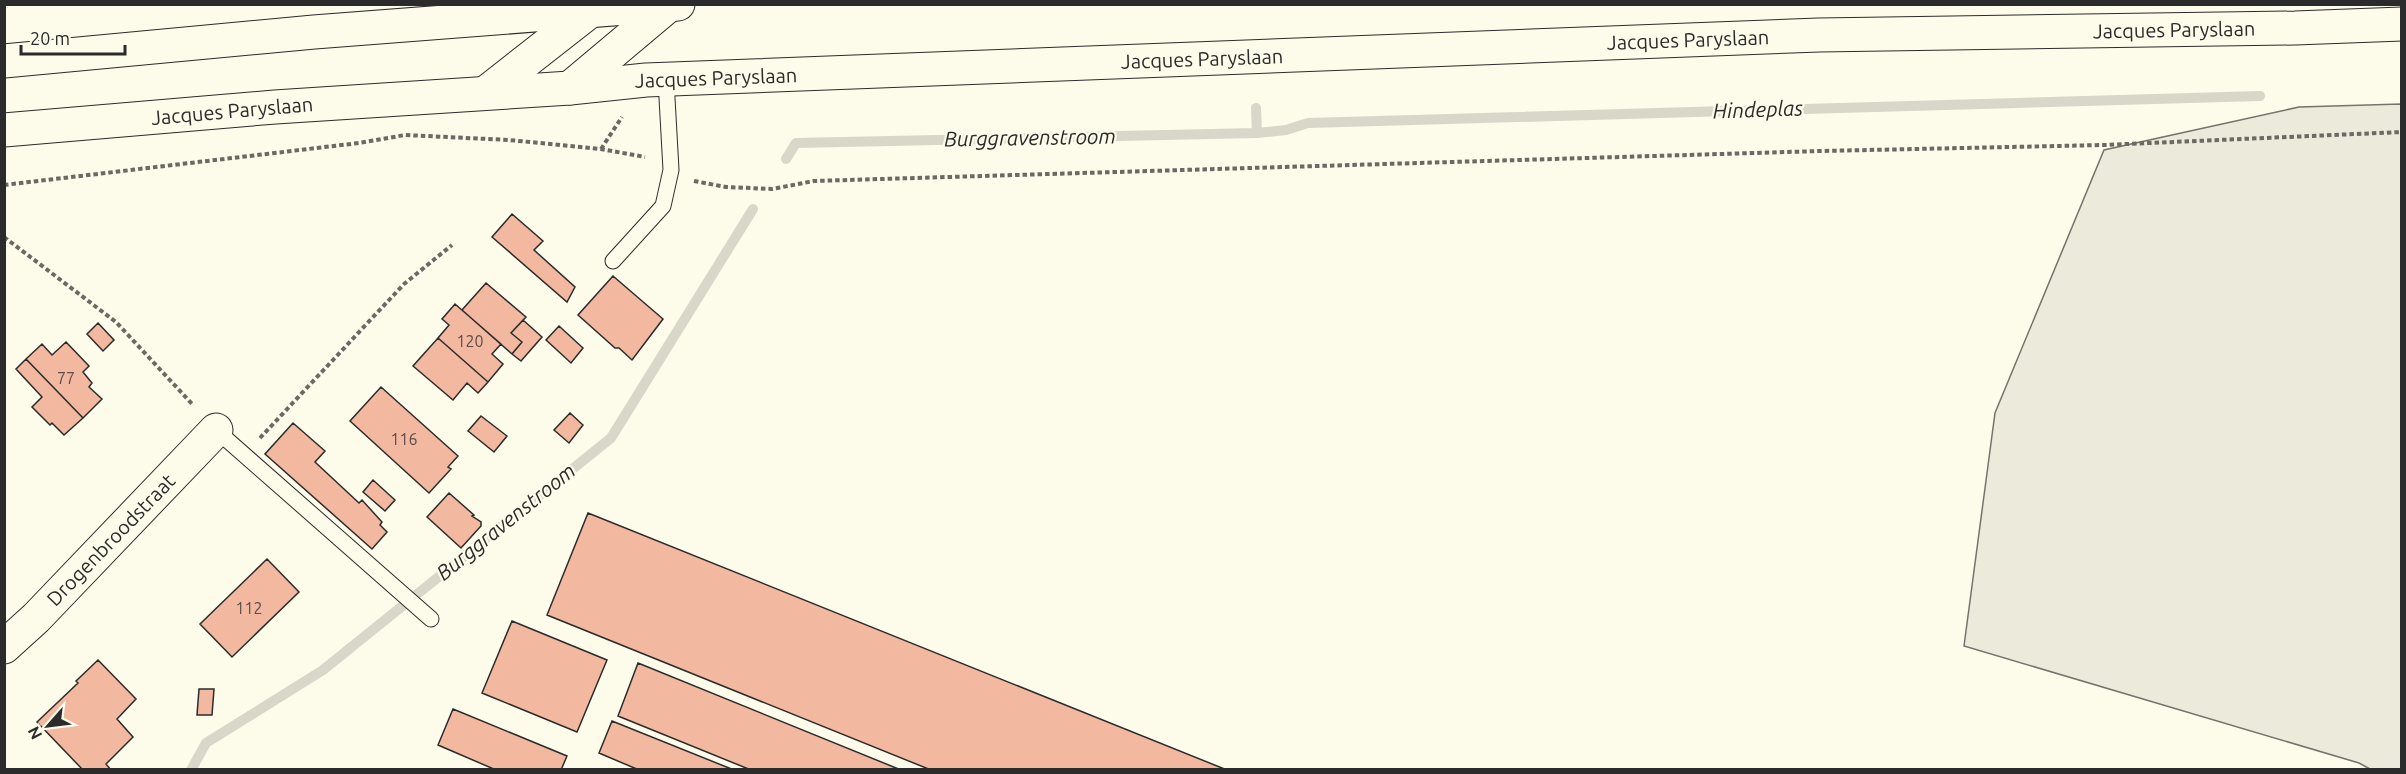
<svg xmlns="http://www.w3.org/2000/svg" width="2406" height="774" font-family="Ubuntu,sans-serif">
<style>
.green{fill:#ecebdb;stroke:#74746e;stroke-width:1.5}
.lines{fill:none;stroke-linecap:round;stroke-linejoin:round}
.stream{stroke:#d8d7c9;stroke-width:10}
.building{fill:#f2b8a0;stroke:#2b2b2b;stroke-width:1.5}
.service-casing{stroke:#2b2b2b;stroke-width:17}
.secondary-casing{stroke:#2b2b2b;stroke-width:35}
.trunk-casing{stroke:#2b2b2b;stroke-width:35}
.path{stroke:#6a6964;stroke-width:4;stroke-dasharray:4.5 3;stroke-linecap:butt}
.service{stroke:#fdfbea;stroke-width:15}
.secondary{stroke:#fdfbea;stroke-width:33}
.trunk{stroke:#fdfbea;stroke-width:33}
.labels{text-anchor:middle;stroke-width:4.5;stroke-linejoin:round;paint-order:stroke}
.number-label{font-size:16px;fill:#5d4e48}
.street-label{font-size:20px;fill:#2b2b2b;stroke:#fdfbea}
.water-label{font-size:21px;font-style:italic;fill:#2b2b2b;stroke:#fdfbea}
</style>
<rect width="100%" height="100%" fill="#fdfbea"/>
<path class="green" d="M2401,104V769H2370L2359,763L1964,646L1995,413L2104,150L2299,107Z"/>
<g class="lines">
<path class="stream" d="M1256,108L1257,133
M786,159L796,143L1257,133L1286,130L1308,123L2260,96
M191,770L206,743L323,670L611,438L753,209"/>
</g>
<path class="building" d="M512,214L543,241L534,250L575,287L567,302L492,237Z
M613,276L663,319L632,360L619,348H615L578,315Z
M486,283L526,317L511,333L522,342L512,354L462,310Z
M455,304L501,344L492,354L503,364L488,382L438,338L449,325L442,319Z
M523,320L542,337L521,361L512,354L522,342L511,333Z
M98,323L114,340L103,351L87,334Z
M559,326L583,348L571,363L546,340Z
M438,338L488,382L478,393L467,383L453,400L413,366Z
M66,342L89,366L83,372L92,383L89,387L102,399L83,418L26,359L42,344L52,355Z
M26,359L83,418L64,435L52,423L50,425L32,407L42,397L16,369Z
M381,387L458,456L448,467L451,469L429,493L350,421Z
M570,413L583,425L569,443L554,430Z
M481,416L507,436L494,452L468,431Z
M293,423L325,451L315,462L359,503L362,500L382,522L380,525L387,532L372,549L265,454Z
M373,480L395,500L385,511L363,492Z
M449,493L474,515L472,516L481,522V526L461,548L427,517Z
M588,513L1227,770H931L547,615Z
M267,559L299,592L232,657L200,624Z
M512,621L607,660L577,732L482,693Z
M98,660L136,699L117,719L133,737L106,764L111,770H83L37,722L78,683L76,681Z
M638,663L901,770H751L618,716Z
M199,689H214L212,715H197Z
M453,709L567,756L561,770H496L438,745Z
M612,721L734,770H639L599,753Z"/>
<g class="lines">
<defs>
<path id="service" d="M613,261L663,206L671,170L666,80
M216,430L431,619"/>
<path id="secondary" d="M570,88L670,4
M488,91L599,4
M4,647L36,618L216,430"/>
<path id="trunk" d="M4,61L314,32L678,4
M4,130L275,107L570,88L646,80L1819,35L2295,28L2402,24"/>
</defs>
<use href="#service" class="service-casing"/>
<use href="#secondary" class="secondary-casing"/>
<use href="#trunk" class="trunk-casing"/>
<path class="path" d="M601,149L622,117
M694,181L726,187L772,189L814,181L1821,151L2104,145L2402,132
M4,185L359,143L405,135L509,140L601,149L645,157
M4,237L116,322L193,405
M260,438L404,284L452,245"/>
<use href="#service" class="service"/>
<use href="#secondary" class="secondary"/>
<use href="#trunk" class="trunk"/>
</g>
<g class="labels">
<g class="number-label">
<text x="470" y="347">120</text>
<text x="66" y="384">77</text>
<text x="404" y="445">116</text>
<text x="249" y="614">112</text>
</g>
<g class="street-label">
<text transform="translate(2174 30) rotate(-1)" y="7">Jacques Paryslaan</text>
<text transform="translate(1688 40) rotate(-2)" y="7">Jacques Paryslaan</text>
<text transform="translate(1202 59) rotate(-2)" y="7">Jacques Paryslaan</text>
<text transform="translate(716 78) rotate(-2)" y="7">Jacques Paryslaan</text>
<text transform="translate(232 111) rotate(-5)" y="7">Jacques Paryslaan</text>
<text transform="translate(111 540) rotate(-46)" y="7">Drogenbroodstraat</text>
</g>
<g class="water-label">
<text transform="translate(1758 110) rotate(-2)" y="7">Hindeplas</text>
<text transform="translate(1030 138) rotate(-1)" y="7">Burggravenstroom</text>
<text transform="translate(506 522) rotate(-39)" y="7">Burggravenstroom</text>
</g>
</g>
<rect width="2406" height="774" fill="none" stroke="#2b2b2b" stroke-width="12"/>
<g transform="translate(48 726) rotate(242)" stroke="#fdfbea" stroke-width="4.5" paint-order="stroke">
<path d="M0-4.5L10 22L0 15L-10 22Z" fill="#2b2b2b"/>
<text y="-9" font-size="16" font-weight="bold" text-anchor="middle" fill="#2b2b2b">N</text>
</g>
<path d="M21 45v9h104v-9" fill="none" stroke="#2b2b2b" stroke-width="3"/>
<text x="30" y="45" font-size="18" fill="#2b2b2b" stroke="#fdfbea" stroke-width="4.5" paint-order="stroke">20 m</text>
</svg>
